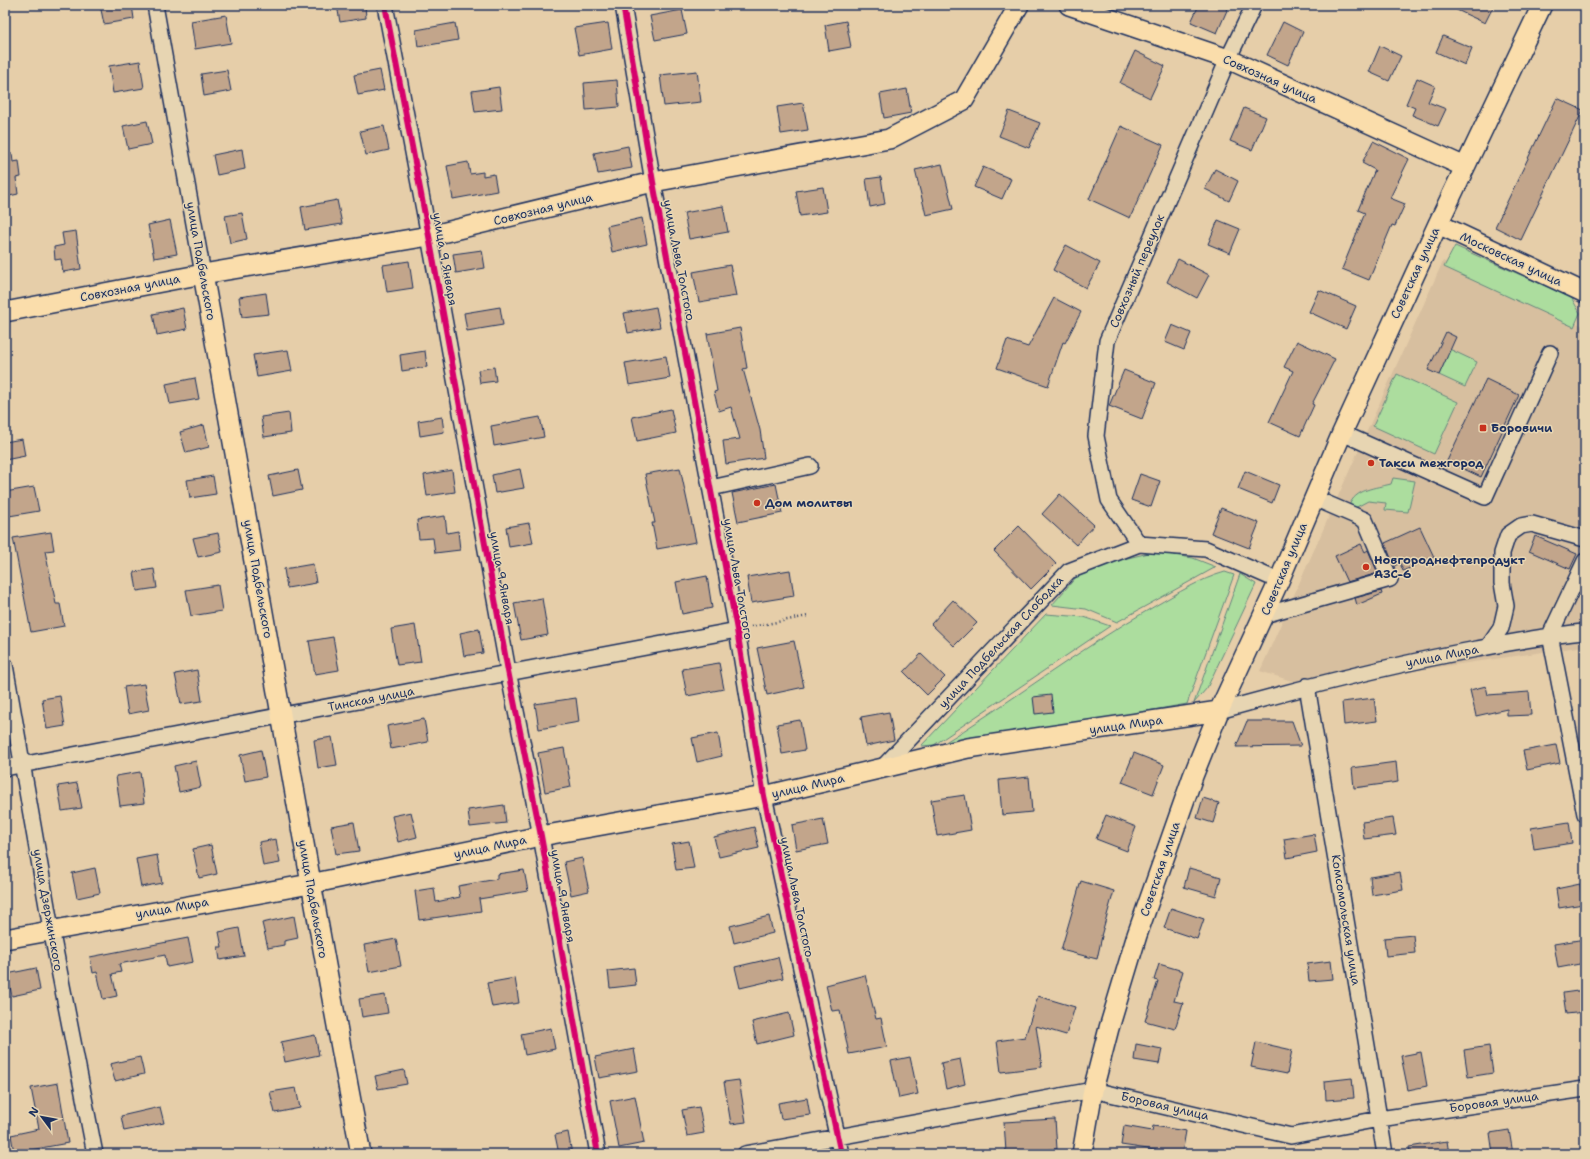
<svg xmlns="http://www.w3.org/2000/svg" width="1590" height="1159" font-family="'Shantell Sans',sans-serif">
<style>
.built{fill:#d7bf9f}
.green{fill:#acdd9e;stroke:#64867e}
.building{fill:#c2a58b;stroke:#1b2f5e}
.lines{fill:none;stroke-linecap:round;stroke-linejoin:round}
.minor-casing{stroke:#1b2f5e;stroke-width:18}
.major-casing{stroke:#1b2f5e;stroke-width:22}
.path{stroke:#1b2f5e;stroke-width:2.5;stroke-dasharray:1 3;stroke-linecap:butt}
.minor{stroke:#e7d5b2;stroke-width:15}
.major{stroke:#faddab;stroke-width:19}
.cycleway-casing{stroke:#e7d5b2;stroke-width:8}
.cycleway{stroke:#d6006c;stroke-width:6}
.poi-dot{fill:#c8321e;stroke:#e7d5b2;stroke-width:1.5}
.labels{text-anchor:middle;stroke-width:3;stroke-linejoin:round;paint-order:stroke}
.street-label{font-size:12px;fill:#1b2f5e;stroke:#e7d5b2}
.poi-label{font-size:12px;font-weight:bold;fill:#1b2f5e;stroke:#e7d5b2;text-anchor:start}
</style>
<rect width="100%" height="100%" fill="#e6cea9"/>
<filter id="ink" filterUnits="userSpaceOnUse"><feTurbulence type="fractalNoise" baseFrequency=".025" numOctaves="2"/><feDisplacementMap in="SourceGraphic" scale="8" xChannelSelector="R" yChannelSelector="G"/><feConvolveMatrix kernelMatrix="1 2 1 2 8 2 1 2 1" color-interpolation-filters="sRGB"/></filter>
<g filter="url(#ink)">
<path class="built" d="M1443,261L1585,327V646L1307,686L1260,671Z"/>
<path class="green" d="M1455,246L1571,297L1580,313L1574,327L1444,267Z
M1443,346L1477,362L1465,387L1439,375L1447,357Z
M1397,374L1458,402L1434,454L1373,426Z
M1393,478L1415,481L1408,512L1385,510L1386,503L1368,501L1351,510L1349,506C1355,489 1375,488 1391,484Z
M1153,552L1193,558L1216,567L1117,622L1086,609L1052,605L1077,576L1111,562Z
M1225,572L1234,575L1187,704L936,748C1010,703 1079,649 1155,606C1178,593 1200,579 1225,572Z
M1240,574L1256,584L1207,688L1194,703Z
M1046,614L1084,617L1110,626L934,745L921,746Z"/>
<path class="building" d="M100,5H132L134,19L104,24Z
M337,5H365L366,18L340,22Z
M1199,5H1221L1228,8L1217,33L1191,22Z
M1446,5H1494L1485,23Z
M682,10L687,34L655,40L650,16Z
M226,15L231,43L195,49L191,21Z
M846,21L851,47L829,51L825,25Z
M1283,22L1303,32L1288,65L1267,55Z
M455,23L458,40L418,47L416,30Z
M608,23L612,49L579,55L574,28Z
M1443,36L1472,48L1465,65L1436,52Z
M1380,46L1401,56L1389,81L1369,72Z
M1135,51L1165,66L1150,98L1120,83Z
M140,61L144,88L113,93L109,66Z
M227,70L231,91L204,96L201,74Z
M380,70L384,90L358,95L354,75Z
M697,71L701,102L664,106L660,75Z
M1417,78L1435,86L1428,102L1446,109L1438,126L1412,115L1415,108L1406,104Z
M617,80L619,107L586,110L584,83Z
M499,87L502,109L475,112L472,91Z
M907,89L911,113L884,118L880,94Z
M1557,98L1583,110L1521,240L1495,227Z
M803,103L808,130L781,134L777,107Z
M1244,108L1266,117L1252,150L1230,141Z
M1009,111L1040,123L1029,148L999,136Z
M147,121L152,144L128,149L123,126Z
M384,126L389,150L366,155L360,131Z
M1121,126L1163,145L1130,218L1089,199Z
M1373,141L1409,159L1390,198L1405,204L1395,226L1392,225L1369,280L1342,269L1365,213L1358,210L1375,170L1362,163Z
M628,146L632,168L598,174L594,153Z
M242,149L245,169L217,175L213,155Z
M5,154H12L13,162L19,161L21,177L16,178L18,194L5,197Z
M468,162L470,174L483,172V176L494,174L497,191L453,199L447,166Z
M942,164L953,209L926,215L915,170Z
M983,167L1011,179L1002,199L974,187Z
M1215,169L1238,181L1229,201L1205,189Z
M881,177L885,204L870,207L866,179Z
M823,187L827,212L800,216L796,191Z
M337,200L342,224L305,230L301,207Z
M723,206L728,232L689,239L684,213Z
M242,213L247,239L230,243L225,216Z
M642,218L647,244L612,252L607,226Z
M170,220L177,254L154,258L148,225Z
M1218,220L1240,229L1230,253L1208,244Z
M76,231L81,269L63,272L61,259L55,260L54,247L64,245L62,233Z
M1066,245L1100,263L1086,288L1053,270Z
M482,250L485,268L456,273L453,254Z
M1178,259L1209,275L1197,298L1167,282Z
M409,261L413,288L387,292L383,265Z
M730,265L736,296L699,302L693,272Z
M1319,290L1356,306L1346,329L1309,312Z
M266,293L269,314L242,317L239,297Z
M1054,298L1081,312L1065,343L1063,342L1048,386L997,368L1007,340L1028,347Z
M500,307L503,325L467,331L464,313Z
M656,307L660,327L628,333L624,313Z
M183,308L187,329L157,335L153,314Z
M1172,325L1191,333L1184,350L1165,342Z
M740,328L747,368L743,369L760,430L764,458L726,464L723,441L740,439L731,407L719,411L714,392L717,391L707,334Z
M1446,332L1456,337L1439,375L1428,370Z
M1297,341L1335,359L1312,404L1314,405L1300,436L1269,422L1293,371L1284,367Z
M288,350L292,371L257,377L253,355Z
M425,351L427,367L402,371L400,355Z
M666,356L670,378L629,385L625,363Z
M494,367L496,381L480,383L478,370Z
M1124,370L1156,383L1142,419L1109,406Z
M195,378L199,399L170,404L166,384Z
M1486,379L1519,395L1481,477L1447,461Z
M671,409L676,433L637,441L632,417Z
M289,413L291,433L264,437L261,417Z
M442,417L444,432L420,436L418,421Z
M540,417L544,437L494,446L491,426Z
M204,425L209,447L186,453L180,432Z
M22,439L25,456L5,460V442Z
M680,468L696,542L657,549L652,523H655L645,474Z
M520,469L524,488L495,493L492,475Z
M298,470L302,490L273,496L269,476Z
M452,470L455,492L427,496L424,475Z
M1245,471L1279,485L1272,503L1238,489Z
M1140,474L1160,481L1151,507L1131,500Z
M213,476L216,494L190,498L187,480Z
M776,484L782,513L738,522L732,493Z
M34,487L39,511L9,516L5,492Z
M1060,494L1094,525L1076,545L1042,514Z
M1221,508L1259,523L1249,548L1211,533Z
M445,516L447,533L458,531L460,550L435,553L433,538L419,539L417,520Z
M529,523L533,543L509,547L506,527Z
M1019,526L1056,564L1031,589L994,551Z
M1420,527L1434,557L1403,571L1400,563L1394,566L1385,543Z
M51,532L54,550L45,551L56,604H60L64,626L31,632L13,538Z
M218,533L222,552L198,557L193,538Z
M1535,536L1577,554L1570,569L1529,551Z
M1361,544L1365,552L1368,550L1378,573L1347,582L1335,556Z
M313,564L316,583L287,588L284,569Z
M154,569L157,588L137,591L134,572Z
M790,570L794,596L751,603L747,577Z
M707,576L712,608L682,614L676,582Z
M218,585L222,611L191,616L186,590Z
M1381,591L1382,594L1357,605L1355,598Z
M542,598L548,635L521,640L514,603Z
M953,600L977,623L954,646L931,624Z
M415,625L421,662L397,665L391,629Z
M479,629L483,653L464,656L460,633Z
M333,637L339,670L315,674L309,641Z
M794,641L804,687L767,695L757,648Z
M921,654L945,677L927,695L904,672Z
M719,663L724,689L687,696L682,669Z
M197,670L202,701L181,704L175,674Z
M144,684L149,710L128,714L124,687Z
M1486,686L1488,695L1529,692L1531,715L1507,716V709L1476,716L1470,690Z
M1051,695L1053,712L1035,714L1033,697Z
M60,696L65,726L47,729L42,699Z
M576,698L579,722L539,729L535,704Z
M1374,698L1377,721L1344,725L1342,702Z
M889,712L894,740L866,746L861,717Z
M424,719L428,742L391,749L387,726Z
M800,720L805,750L782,754L777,724Z
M1247,721H1292L1301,746L1236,747Z
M718,733L722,756L697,762L692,738Z
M332,737L337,765L318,768L314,740Z
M1556,745L1560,763L1527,770L1523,751Z
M564,748L571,787L545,792L538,753Z
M261,750L266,777L245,781L240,755Z
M1134,753L1164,765L1153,794L1122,782Z
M196,761L201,787L179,792L174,766Z
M1396,762L1398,782L1354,788L1352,768Z
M140,772L144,803L120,806L116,776Z
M1029,777L1032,812L1002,815L999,780Z
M77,783L82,808L62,811L58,786Z
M965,795L971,830L937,836L931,800Z
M1203,798L1219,803L1213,823L1197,818Z
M504,805L506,823L470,827L468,810Z
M411,812L417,837L398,842L392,816Z
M1106,815L1136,827L1127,851L1096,839Z
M1393,818L1396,835L1364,839L1362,822Z
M823,819L828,844L796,850L792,825Z
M354,822L359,851L336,854L331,826Z
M1569,822L1572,843L1534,849L1531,828Z
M754,827L759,848L719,857L714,837Z
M1314,834L1317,852L1287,858L1284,839Z
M276,839L280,863L263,866L259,842Z
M689,841L694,868L676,870L672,844Z
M211,845L217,874L199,878L193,849Z
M157,855L162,883L141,887L136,859Z
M582,858L589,891L571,895L564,862Z
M95,868L100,893L77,898L72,873Z
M1189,868L1221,877L1216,896L1184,887Z
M524,870L528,891L479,899L481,911L419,920L415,891L434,888L436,902L460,897L458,886L497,879V874Z
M1400,872L1403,890L1372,895L1370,877Z
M1081,881L1114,891L1101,936H1102L1097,959L1061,950Z
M1580,884L1583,904L1559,908L1556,889Z
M1171,908L1204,919L1197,939L1164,928Z
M294,916L298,938L284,941V945L268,948L262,923Z
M769,916L773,933L734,943L730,926Z
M239,928L244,956L220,960L218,947H222L219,932Z
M1413,935L1415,953L1386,956L1384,938Z
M188,938L193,962L167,967L165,955L119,964L121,972L112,974L117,996L103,999L97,972L93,973L90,957Z
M396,939L401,966L369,972L364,945Z
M1585,939V963L1558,968L1554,944Z
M778,957L783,978L740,988L735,967Z
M1331,961L1333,979L1309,981L1307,964Z
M1159,964L1183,971L1174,1001L1183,1003L1175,1029L1145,1021L1158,981L1154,980Z
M36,968L40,990L12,996L7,974Z
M634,968L636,985L610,988L608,971Z
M865,975L876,1019L881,1018L887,1047L849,1054L840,1010L832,1011L826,985Z
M515,978L519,1003L492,1007L487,983Z
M1585,990V1012L1566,1014L1563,993Z
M385,995L388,1013L362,1017L359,999Z
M1038,996L1075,1007L1066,1035L1036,1026L1042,1067L1001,1072L997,1041L1025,1037Z
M789,1013L794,1035L757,1044L752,1022Z
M551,1028L555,1049L525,1055L521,1034Z
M315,1035L319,1055L285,1062L281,1042Z
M1256,1042L1292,1050L1287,1074L1251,1067Z
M1136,1044L1162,1049L1159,1064L1134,1060Z
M1489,1046L1493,1073L1468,1077L1464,1050Z
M634,1049L638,1071L599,1078L595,1057Z
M1421,1052L1427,1086L1408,1090L1401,1056Z
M140,1057L144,1074L115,1081L110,1064Z
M910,1057L918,1094L899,1098L891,1061Z
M960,1059L965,1084L946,1089L941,1063Z
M404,1070L407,1084L378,1089L375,1076Z
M1352,1078L1354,1098L1326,1100L1325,1081Z
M739,1080L746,1122L731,1124L724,1082Z
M58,1083L68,1143L14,1153L11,1135L39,1129L31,1088Z
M296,1088L300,1108L275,1113L270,1092Z
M635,1096L644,1143L619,1148L610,1101Z
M807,1098L810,1115L781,1119L778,1103Z
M160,1107L164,1123L124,1131L121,1116Z
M699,1107L704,1133L687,1136L682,1110Z
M1055,1119L1057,1149L1006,1152L1004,1122Z
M1124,1126L1152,1131L1153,1126L1186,1131L1182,1154L1121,1145Z
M1509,1130L1513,1154H1493L1490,1133Z
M568,1132L572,1154H559L555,1135Z
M1447,1141L1449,1154H1410L1409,1147Z"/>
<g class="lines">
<defs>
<path id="minor" d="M155,5L203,274
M385,5L429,236L508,671L541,836L598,1154
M623,5L653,182L737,630L764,796L841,1154
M1342,433L1485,497L1550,353
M711,488L810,466
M1139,544L1109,500L1096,436L1107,341L1228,59L1254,5
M1585,561L1550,635L1585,814
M1264,615L1390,579L1365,520L1314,498
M1488,647L1501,628L1506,606L1502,583V553L1508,535L1521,526L1532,524L1585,539
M5,665L51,929L95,1154
M1307,686L1385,1154
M1219,711C1305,687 1390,665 1477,649C1513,642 1548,635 1585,632
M5,768C249,722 492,674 737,630
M882,768L1069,571L1139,544L1206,549L1279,581
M745,1154L1093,1090L1291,1136L1379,1119L1585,1089"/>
<path id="major" d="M1069,5L1228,59L1465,167
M1438,224L1585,293
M203,274C256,567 305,861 361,1154
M5,312L203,274L429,236L653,182L889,139L964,100L1019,5
M5,939L310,884L541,836L764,796L968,748L1219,711
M1082,1154L1093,1090L1109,1028L1137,935L1193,776L1219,711L1279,581L1342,433L1438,224L1542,5"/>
</defs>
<use href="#minor" class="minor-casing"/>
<use href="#major" class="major-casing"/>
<path class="path" d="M751,627L808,616"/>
<use href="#minor" class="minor"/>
<use href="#major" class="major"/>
<defs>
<path id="cycleway" d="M385,5L429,236L508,671L541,836L598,1154
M623,5L653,182L737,630L764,796L841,1154"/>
</defs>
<use href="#cycleway" class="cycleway-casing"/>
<use href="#cycleway" class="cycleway"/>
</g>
</g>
<g class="poi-dot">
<rect x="1479" y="424" width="8" height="8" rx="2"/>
<circle cx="1371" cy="463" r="4"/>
<circle cx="757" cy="503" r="4"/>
<circle cx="1366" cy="567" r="4"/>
</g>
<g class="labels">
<g class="street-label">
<text transform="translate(1270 79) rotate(24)" y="4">Совхозная улица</text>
<text transform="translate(543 209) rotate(-14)" y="4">Совхозная улица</text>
<text transform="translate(445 259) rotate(80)" y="4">улица 9 Января</text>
<text transform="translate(1511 259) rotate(25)" y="4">Московская улица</text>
<text transform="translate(679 260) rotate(79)" y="4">улица Льва Толстого</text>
<text transform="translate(201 261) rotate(80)" y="4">улица Подбельского</text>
<text transform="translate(1137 271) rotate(-67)" y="4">Совхозный переулок</text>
<text transform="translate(1415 273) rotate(-65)" y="4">Советская улица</text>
<text transform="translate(130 288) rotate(-11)" y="4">Совхозная улица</text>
<text transform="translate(1284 569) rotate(-67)" y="4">Советская улица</text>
<text transform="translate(502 578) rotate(80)" y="4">улица 9 Января</text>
<text transform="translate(258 579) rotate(80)" y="4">улица Подбельского</text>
<text transform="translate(738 579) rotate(80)" y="4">улица Льва Толстого</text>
<text transform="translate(1001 642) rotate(-47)" y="4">улица Подбельская Слободка</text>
<text transform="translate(1442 656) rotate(-11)" y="4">улица Мира</text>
<text transform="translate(371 699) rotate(-11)" y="4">Тинская улица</text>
<text transform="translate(1126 725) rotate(-8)" y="4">улица Мира</text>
<text transform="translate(808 786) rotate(-13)" y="4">улица Мира</text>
<text transform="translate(490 847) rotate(-12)" y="4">улица Мира</text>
<text transform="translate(1160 869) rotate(-71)" y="4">Советская улица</text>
<text transform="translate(563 896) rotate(80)" y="4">улица 9 Января</text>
<text transform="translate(797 897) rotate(78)" y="4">улица Льва Толстого</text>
<text transform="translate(313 899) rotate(80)" y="4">улица Подбельского</text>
<text transform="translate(172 908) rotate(-10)" y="4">улица Мира</text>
<text transform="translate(48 910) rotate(80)" y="4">улица Дзержинского</text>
<text transform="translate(1346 920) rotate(81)" y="4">Комсомольская улица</text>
<text transform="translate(1494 1102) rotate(-8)" y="4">Боровая улица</text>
<text transform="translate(1165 1106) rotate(13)" y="4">Боровая улица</text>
</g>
<g class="poi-label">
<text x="1491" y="432">Боровичи</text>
<text x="1379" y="467">Такси межгород</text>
<text x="765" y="507">Дом молитвы</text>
<text x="1374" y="564">Новгороднефтепродукт<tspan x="1374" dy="14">АЗС-6</tspan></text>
</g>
</g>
<rect width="1590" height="1159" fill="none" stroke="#e7d5b2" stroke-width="20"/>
<rect x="10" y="10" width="1570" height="1139" fill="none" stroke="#1b2f5e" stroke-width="1.5" filter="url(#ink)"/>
<g transform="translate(42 1117) rotate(302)" stroke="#e7d5b2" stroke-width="3" paint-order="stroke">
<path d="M0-3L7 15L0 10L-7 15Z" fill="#1b2f5e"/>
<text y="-6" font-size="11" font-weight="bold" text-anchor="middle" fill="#1b2f5e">N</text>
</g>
</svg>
